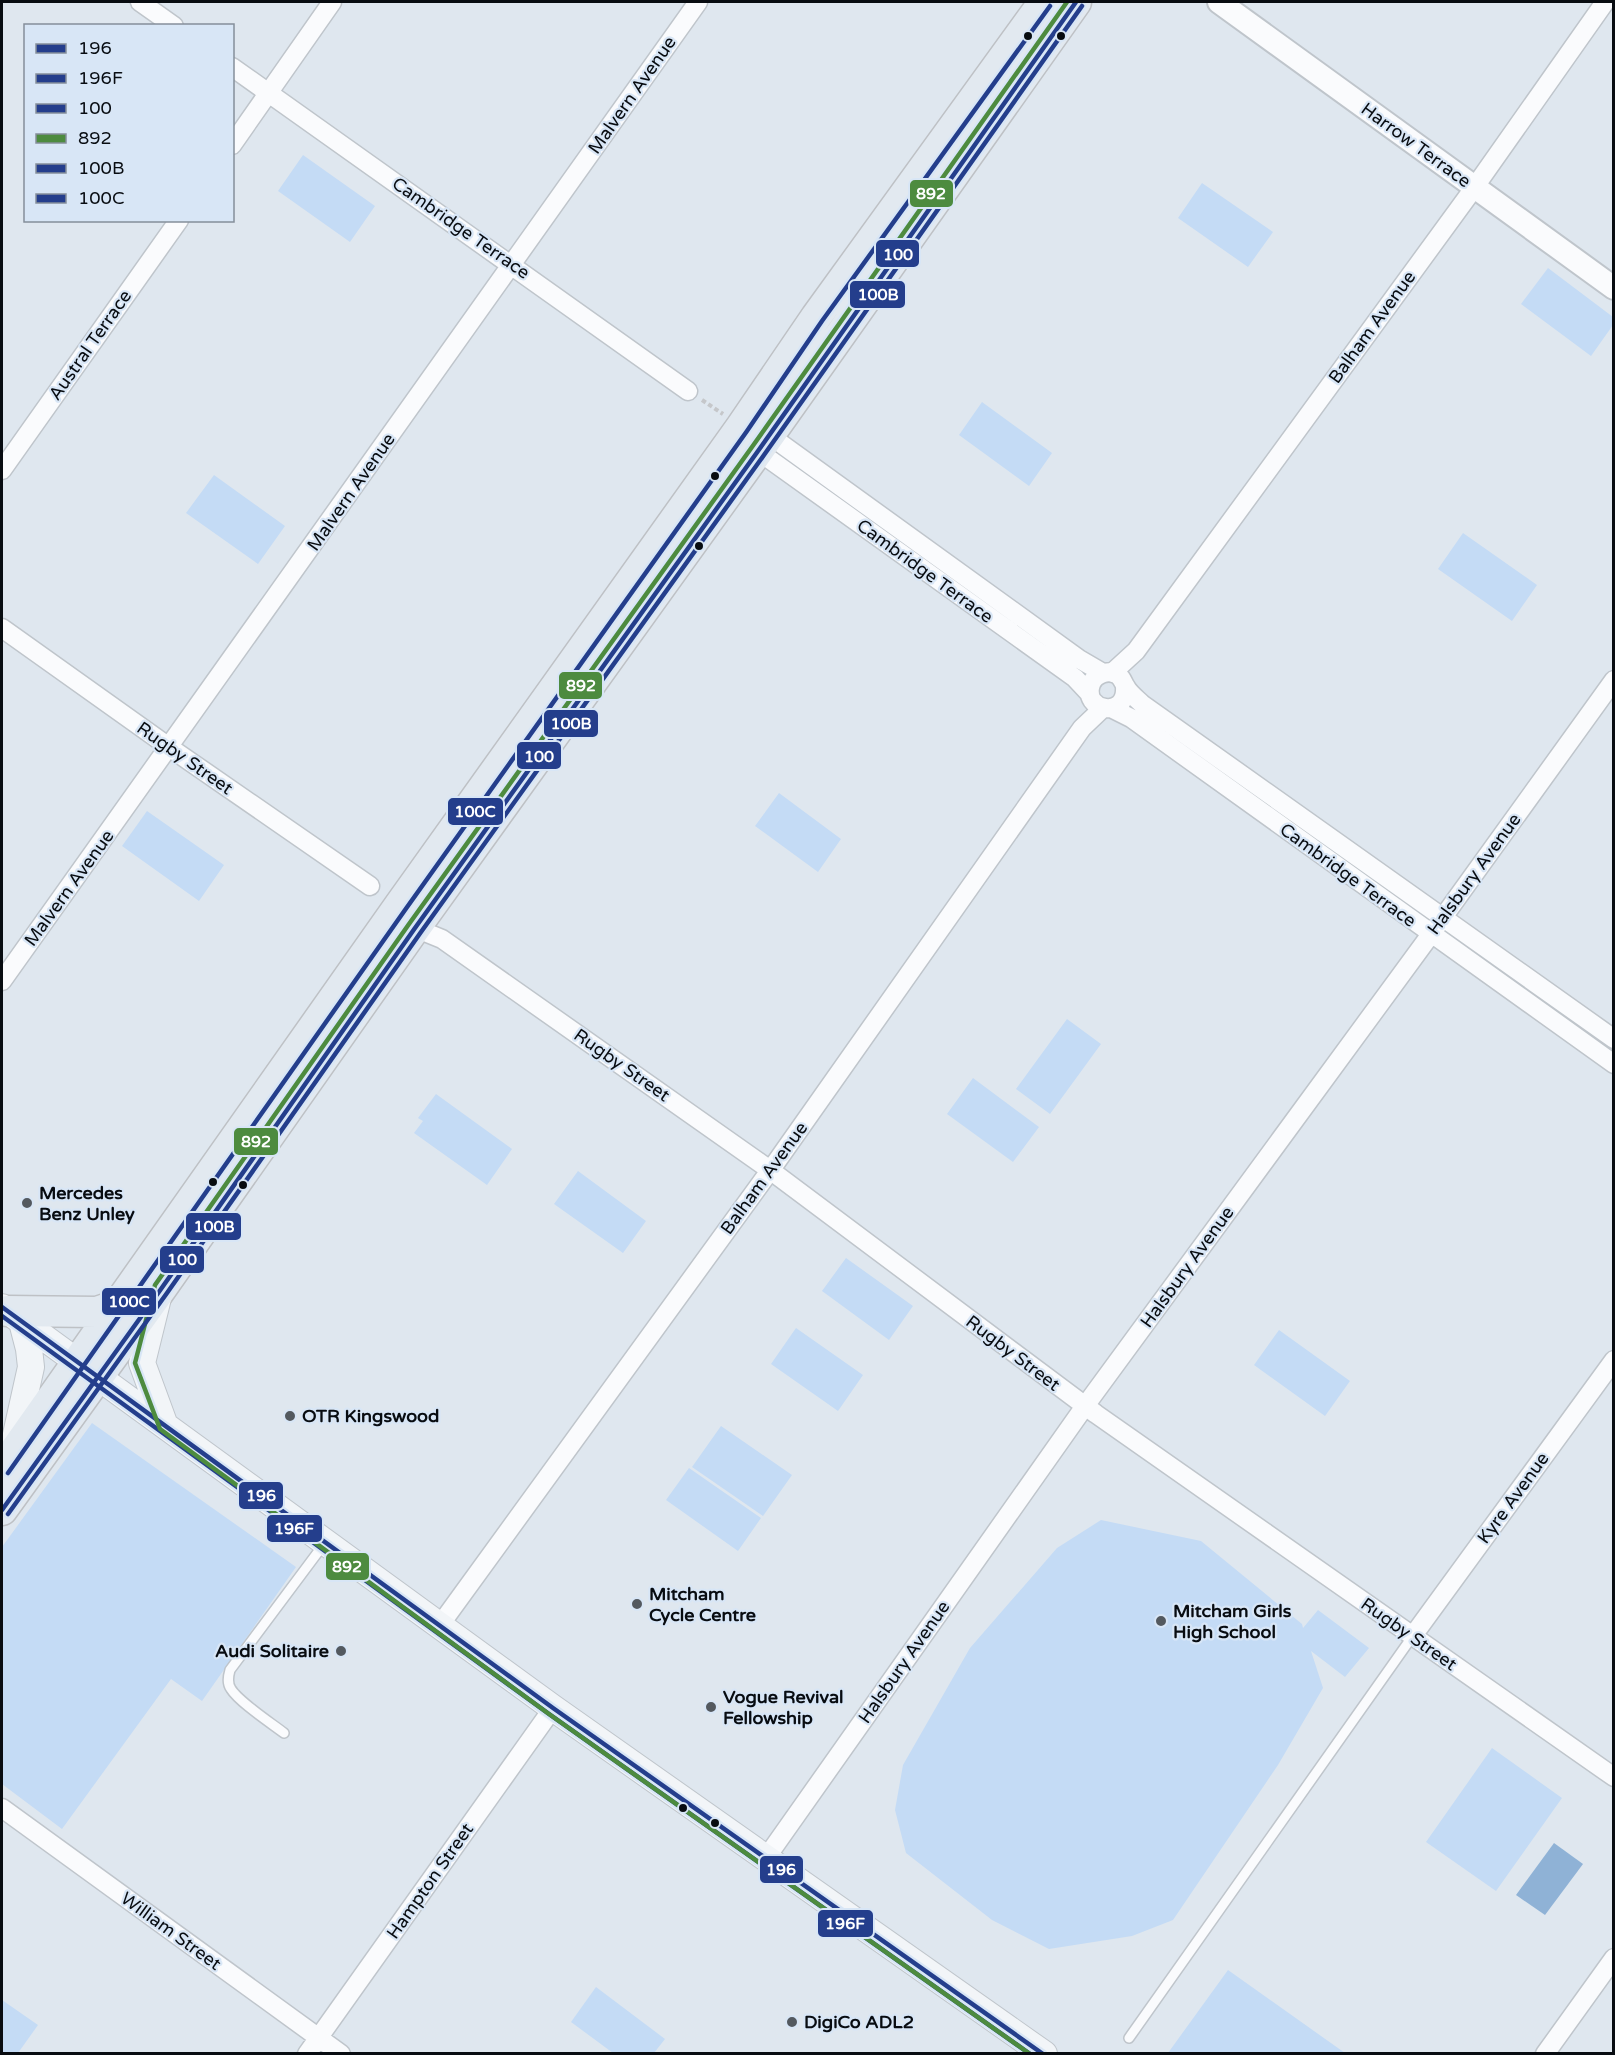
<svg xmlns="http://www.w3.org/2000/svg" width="1615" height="2055" font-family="'Varela Round',sans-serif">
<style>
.green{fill:#c4dbf5}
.water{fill:#8fb2d6}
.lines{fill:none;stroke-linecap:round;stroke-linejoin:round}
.service-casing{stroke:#bfc5cb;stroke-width:12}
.minor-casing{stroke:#bfc5cb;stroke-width:21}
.tertiary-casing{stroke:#bfc5cb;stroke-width:26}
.secondary-casing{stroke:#bfc5cb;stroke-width:28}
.trunk-casing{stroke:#bec1c5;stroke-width:33}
.path{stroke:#c5c7ca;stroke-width:4;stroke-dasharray:4.5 3;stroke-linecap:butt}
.service{stroke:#fafbfd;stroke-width:9}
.minor{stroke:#fafbfd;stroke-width:18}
.tertiary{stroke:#fafbfd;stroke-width:22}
.secondary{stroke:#f2f5f8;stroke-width:26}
.trunk{stroke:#e2e9f0;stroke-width:30}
.bus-1-casing{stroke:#d8e6f6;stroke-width:9}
.bus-2-casing{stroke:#d8e6f6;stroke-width:9}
.bus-3-casing{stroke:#d8e6f6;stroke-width:9}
.bus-4-casing{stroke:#d8e6f6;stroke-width:9}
.bus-5-casing{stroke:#d8e6f6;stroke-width:9}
.bus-6-casing{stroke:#d8e6f6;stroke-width:9}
.bus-1{stroke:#243e8c;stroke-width:4.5}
.bus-2{stroke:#243e8c;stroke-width:4.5}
.bus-3{stroke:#243e8c;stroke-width:4.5}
.bus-4{stroke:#4d8b3f;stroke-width:4.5}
.bus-5{stroke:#243e8c;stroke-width:4.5}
.bus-6{stroke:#243e8c;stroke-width:4.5}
.bus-dot{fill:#080c11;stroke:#d8e6f6;stroke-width:2}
.poi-dot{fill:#53595f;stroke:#d8e6f6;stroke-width:2}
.labels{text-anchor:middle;stroke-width:4.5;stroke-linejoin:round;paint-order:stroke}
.street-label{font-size:18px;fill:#080c11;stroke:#d8e6f6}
.poi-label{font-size:18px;font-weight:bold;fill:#080c11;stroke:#d8e6f6;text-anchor:start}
.line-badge{stroke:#d8e6f6;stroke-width:2}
.badge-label{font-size:16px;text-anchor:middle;font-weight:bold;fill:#fff}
</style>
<rect width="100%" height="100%" fill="#dfe7ef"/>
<path class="green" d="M303,155L375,206L350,242L278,191Z
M1202,183L1273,232L1248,267L1178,218Z
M1548,268L1613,317V325L1591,356L1521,304Z
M982,402L1052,453L1029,486L959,435Z
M214,475L285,526L258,564L186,513Z
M1463,533L1537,585L1512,621L1438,569Z
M779,793L841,839L818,872L755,826Z
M147,811L224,865L199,901L122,846Z
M1067,1019L1101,1044L1050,1114L1016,1089Z
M973,1078L1039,1127L1013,1162L947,1114Z
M436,1094L512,1149L487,1185L414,1133L423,1121L418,1118Z
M578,1171L646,1221L623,1253L554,1204Z
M846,1258L913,1306L889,1340L822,1291Z
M796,1328L863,1375L838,1411L771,1364Z
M1279,1330L1350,1381L1325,1416L1254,1365Z
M92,1423L296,1567L202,1701L171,1679L62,1829L2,1784V1547Z
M721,1426L792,1475L763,1516L692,1467Z
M689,1468L761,1518L738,1551L666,1500Z
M1101,1520L1201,1541L1302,1624L1303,1628L1318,1610L1369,1648L1345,1677L1311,1651L1323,1688L1278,1765L1173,1920L1132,1936L1049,1949L992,1920L906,1853L895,1810L903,1765L970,1648L1057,1548Z
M1492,1748L1562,1798L1496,1891L1426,1842Z
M1228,1970L1345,2053H1168Z
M596,1987L665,2039L654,2053H613L571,2022Z
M2,2000L38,2025L18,2053H2Z"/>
<path class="water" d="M1554,1843L1583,1864L1545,1915L1516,1895Z"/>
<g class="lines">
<defs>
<path id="service" d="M284,1733C271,1723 239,1702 231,1689C227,1683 228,1677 230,1670L324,1544
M1129,2038L1412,1637"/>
<path id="minor" d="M140,2L174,26
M232,67L688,391
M232,145L332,2
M769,435L1079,659L1103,673
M758,451L1075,678L1090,694
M2,470L179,220
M2,628L169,747L370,886
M1112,673L1136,651L1474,188L1605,2
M1125,687C1127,720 1081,711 1091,684C1095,674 1108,669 1118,675C1123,679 1123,683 1126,687C1129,693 1137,699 1142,704L1614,1039
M1111,708L1131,718L1614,1064
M415,928L442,939L770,1170L1096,1414L1614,1777
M2,981L698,2
M440,1625L777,1161L1082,728L1103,708
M1412,1637L1614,1360
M2,1808L341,2054
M766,1858L1085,1406L1431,934L1614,680
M307,2054L553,1708
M1545,2054L1614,1958"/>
<path id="tertiary" d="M1219,2L1614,288"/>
<path id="secondary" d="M159,1294L142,1363L164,1423
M2,1307L553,1708L1044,2054
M13,1448L31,1367L29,1349L22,1322"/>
<path id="trunk" d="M7,1311L97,1312L117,1305
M2,1469L399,906L741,427L816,317L1044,2
M2,1510L161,1289L415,928L758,451L1076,2"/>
</defs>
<use href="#service" class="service-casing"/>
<use href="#minor" class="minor-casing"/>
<use href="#tertiary" class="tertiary-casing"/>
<use href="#secondary" class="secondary-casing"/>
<use href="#trunk" class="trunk-casing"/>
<path class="path" d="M702,400L723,414"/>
<use href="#service" class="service"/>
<use href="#minor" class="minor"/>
<use href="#tertiary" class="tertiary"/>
<use href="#secondary" class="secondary"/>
<use href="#trunk" class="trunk"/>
<defs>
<path id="bus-1" d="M2,1307L553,1708L1043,2054"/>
<path id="bus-2" d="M2,1316L549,1714L1030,2054"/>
<path id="bus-3" d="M2,1510L161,1289L415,928L758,451L1076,2"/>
<path id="bus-4" d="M1030,2054L549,1714L160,1429L135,1363L155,1285L409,924L752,447L1067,2"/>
<path id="bus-5" d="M8,1514L167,1293L421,932L764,455L1082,6"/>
<path id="bus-6" d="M8,1473L405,910L747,431L822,321L1050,6"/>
</defs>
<use href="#bus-1" class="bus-1-casing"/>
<use href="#bus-2" class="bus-2-casing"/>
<use href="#bus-3" class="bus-3-casing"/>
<use href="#bus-4" class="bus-4-casing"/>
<use href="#bus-5" class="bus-5-casing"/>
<use href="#bus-6" class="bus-6-casing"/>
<use href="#bus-1" class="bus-1"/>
<use href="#bus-2" class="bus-2"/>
<use href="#bus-3" class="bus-3"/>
<use href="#bus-4" class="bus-4"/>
<use href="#bus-5" class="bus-5"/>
<use href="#bus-6" class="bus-6"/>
</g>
<g class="bus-dot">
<circle cx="1028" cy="36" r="5"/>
<circle cx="1061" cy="36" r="5"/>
<circle cx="715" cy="476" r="5"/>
<circle cx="699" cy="546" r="5"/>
<circle cx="213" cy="1182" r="5"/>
<circle cx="243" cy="1185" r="5"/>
<circle cx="683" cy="1808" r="5"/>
<circle cx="715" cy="1823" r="5"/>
</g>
<g class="poi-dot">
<circle cx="27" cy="1203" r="6"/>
<circle cx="290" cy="1416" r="6"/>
<circle cx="637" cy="1604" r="6"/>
<circle cx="1161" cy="1621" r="6"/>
<circle cx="341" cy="1651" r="6"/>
<circle cx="711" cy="1707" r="6"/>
<circle cx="792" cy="2022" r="6"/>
</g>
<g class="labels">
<g class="street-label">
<text transform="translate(632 95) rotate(-55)" y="6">Malvern Avenue</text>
<text transform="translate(1416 145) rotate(36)" y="6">Harrow Terrace</text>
<text transform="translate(461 228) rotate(35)" y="6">Cambridge Terrace</text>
<text transform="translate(1372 327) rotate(-54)" y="6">Balham Avenue</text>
<text transform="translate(90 345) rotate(-55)" y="6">Austral Terrace</text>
<text transform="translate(351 492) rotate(-55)" y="6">Malvern Avenue</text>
<text transform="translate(925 571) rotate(36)" y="6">Cambridge Terrace</text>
<text transform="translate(185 758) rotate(35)" y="6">Rugby Street</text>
<text transform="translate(1474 874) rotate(-54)" y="6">Halsbury Avenue</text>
<text transform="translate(1348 875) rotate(36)" y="6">Cambridge Terrace</text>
<text transform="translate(69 888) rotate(-54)" y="6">Malvern Avenue</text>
<text transform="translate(622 1065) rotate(35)" y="6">Rugby Street</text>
<text transform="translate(764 1178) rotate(-54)" y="6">Balham Avenue</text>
<text transform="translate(1187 1267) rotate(-54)" y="6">Halsbury Avenue</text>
<text transform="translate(1013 1353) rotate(37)" y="6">Rugby Street</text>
<text transform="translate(1513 1498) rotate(-54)" y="6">Kyre Avenue</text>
<text transform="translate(1409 1634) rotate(35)" y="6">Rugby Street</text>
<text transform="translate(904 1662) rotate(-55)" y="6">Halsbury Avenue</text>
<text transform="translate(430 1881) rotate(-55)" y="6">Hampton Street</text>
<text transform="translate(171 1931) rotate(36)" y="6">William Street</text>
</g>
<g class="poi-label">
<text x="39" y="1199">Mercedes<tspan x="39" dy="21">Benz Unley</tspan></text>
<text x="302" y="1422">OTR Kingswood</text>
<text x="649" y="1600">Mitcham<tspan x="649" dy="21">Cycle Centre</tspan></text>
<text x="1173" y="1617">Mitcham Girls<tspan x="1173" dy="21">High School</tspan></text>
<text x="329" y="1657" text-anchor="end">Audi Solitaire</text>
<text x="723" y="1703">Vogue Revival<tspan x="723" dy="21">Fellowship</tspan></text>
<text x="804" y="2028">DigiCo ADL2</text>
</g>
</g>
<g class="line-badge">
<rect x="909" y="179" width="45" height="29" rx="6" fill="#4d8b3f"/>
<rect x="875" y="239" width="45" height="29" rx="6" fill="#243e8c"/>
<rect x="849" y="280" width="57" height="29" rx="6" fill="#243e8c"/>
<rect x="558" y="671" width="45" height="29" rx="6" fill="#4d8b3f"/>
<rect x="543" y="709" width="56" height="29" rx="6" fill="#243e8c"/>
<rect x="516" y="741" width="46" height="29" rx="6" fill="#243e8c"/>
<rect x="447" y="797" width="57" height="29" rx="6" fill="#243e8c"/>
<rect x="233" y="1127" width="46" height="29" rx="6" fill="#4d8b3f"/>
<rect x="185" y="1212" width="57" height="29" rx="6" fill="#243e8c"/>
<rect x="159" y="1245" width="46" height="29" rx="6" fill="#243e8c"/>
<rect x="101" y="1287" width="56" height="29" rx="6" fill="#243e8c"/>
<rect x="238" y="1481" width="46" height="29" rx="6" fill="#243e8c"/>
<rect x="266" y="1514" width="57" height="29" rx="6" fill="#243e8c"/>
<rect x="325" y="1552" width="45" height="29" rx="6" fill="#4d8b3f"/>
<rect x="759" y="1855" width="45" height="29" rx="6" fill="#243e8c"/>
<rect x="817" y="1909" width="57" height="29" rx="6" fill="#243e8c"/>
</g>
<g class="badge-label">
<text x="931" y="199">892</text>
<text x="898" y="260">100</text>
<text x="878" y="300">100B</text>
<text x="581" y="691">892</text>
<text x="571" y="729">100B</text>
<text x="539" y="762">100</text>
<text x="475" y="817">100C</text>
<text x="256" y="1147">892</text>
<text x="214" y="1232">100B</text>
<text x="182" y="1265">100</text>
<text x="129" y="1307">100C</text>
<text x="261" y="1501">196</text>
<text x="294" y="1534">196F</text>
<text x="347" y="1572">892</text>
<text x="781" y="1875">196</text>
<text x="845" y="1929">196F</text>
</g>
<rect width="1615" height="2055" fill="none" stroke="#080c11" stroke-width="6"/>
<rect x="24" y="24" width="210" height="198" fill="#d8e6f6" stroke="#858f9a" stroke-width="1.5"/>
<rect x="36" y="44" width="30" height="9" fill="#243e8c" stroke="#858f9a" stroke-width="1.5"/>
<text x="78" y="54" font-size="18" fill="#080c11">196</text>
<rect x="36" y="74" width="30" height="9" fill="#243e8c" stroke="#858f9a" stroke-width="1.5"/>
<text x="78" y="84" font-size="18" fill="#080c11">196F</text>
<rect x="36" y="104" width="30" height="9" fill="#243e8c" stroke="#858f9a" stroke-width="1.5"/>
<text x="78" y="114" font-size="18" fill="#080c11">100</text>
<rect x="36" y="134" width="30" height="9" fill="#4d8b3f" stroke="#858f9a" stroke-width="1.5"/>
<text x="78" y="144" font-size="18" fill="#080c11">892</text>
<rect x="36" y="164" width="30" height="9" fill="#243e8c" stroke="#858f9a" stroke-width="1.5"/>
<text x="78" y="174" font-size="18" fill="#080c11">100B</text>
<rect x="36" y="194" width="30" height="9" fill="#243e8c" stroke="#858f9a" stroke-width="1.5"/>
<text x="78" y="204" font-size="18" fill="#080c11">100C</text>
</svg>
